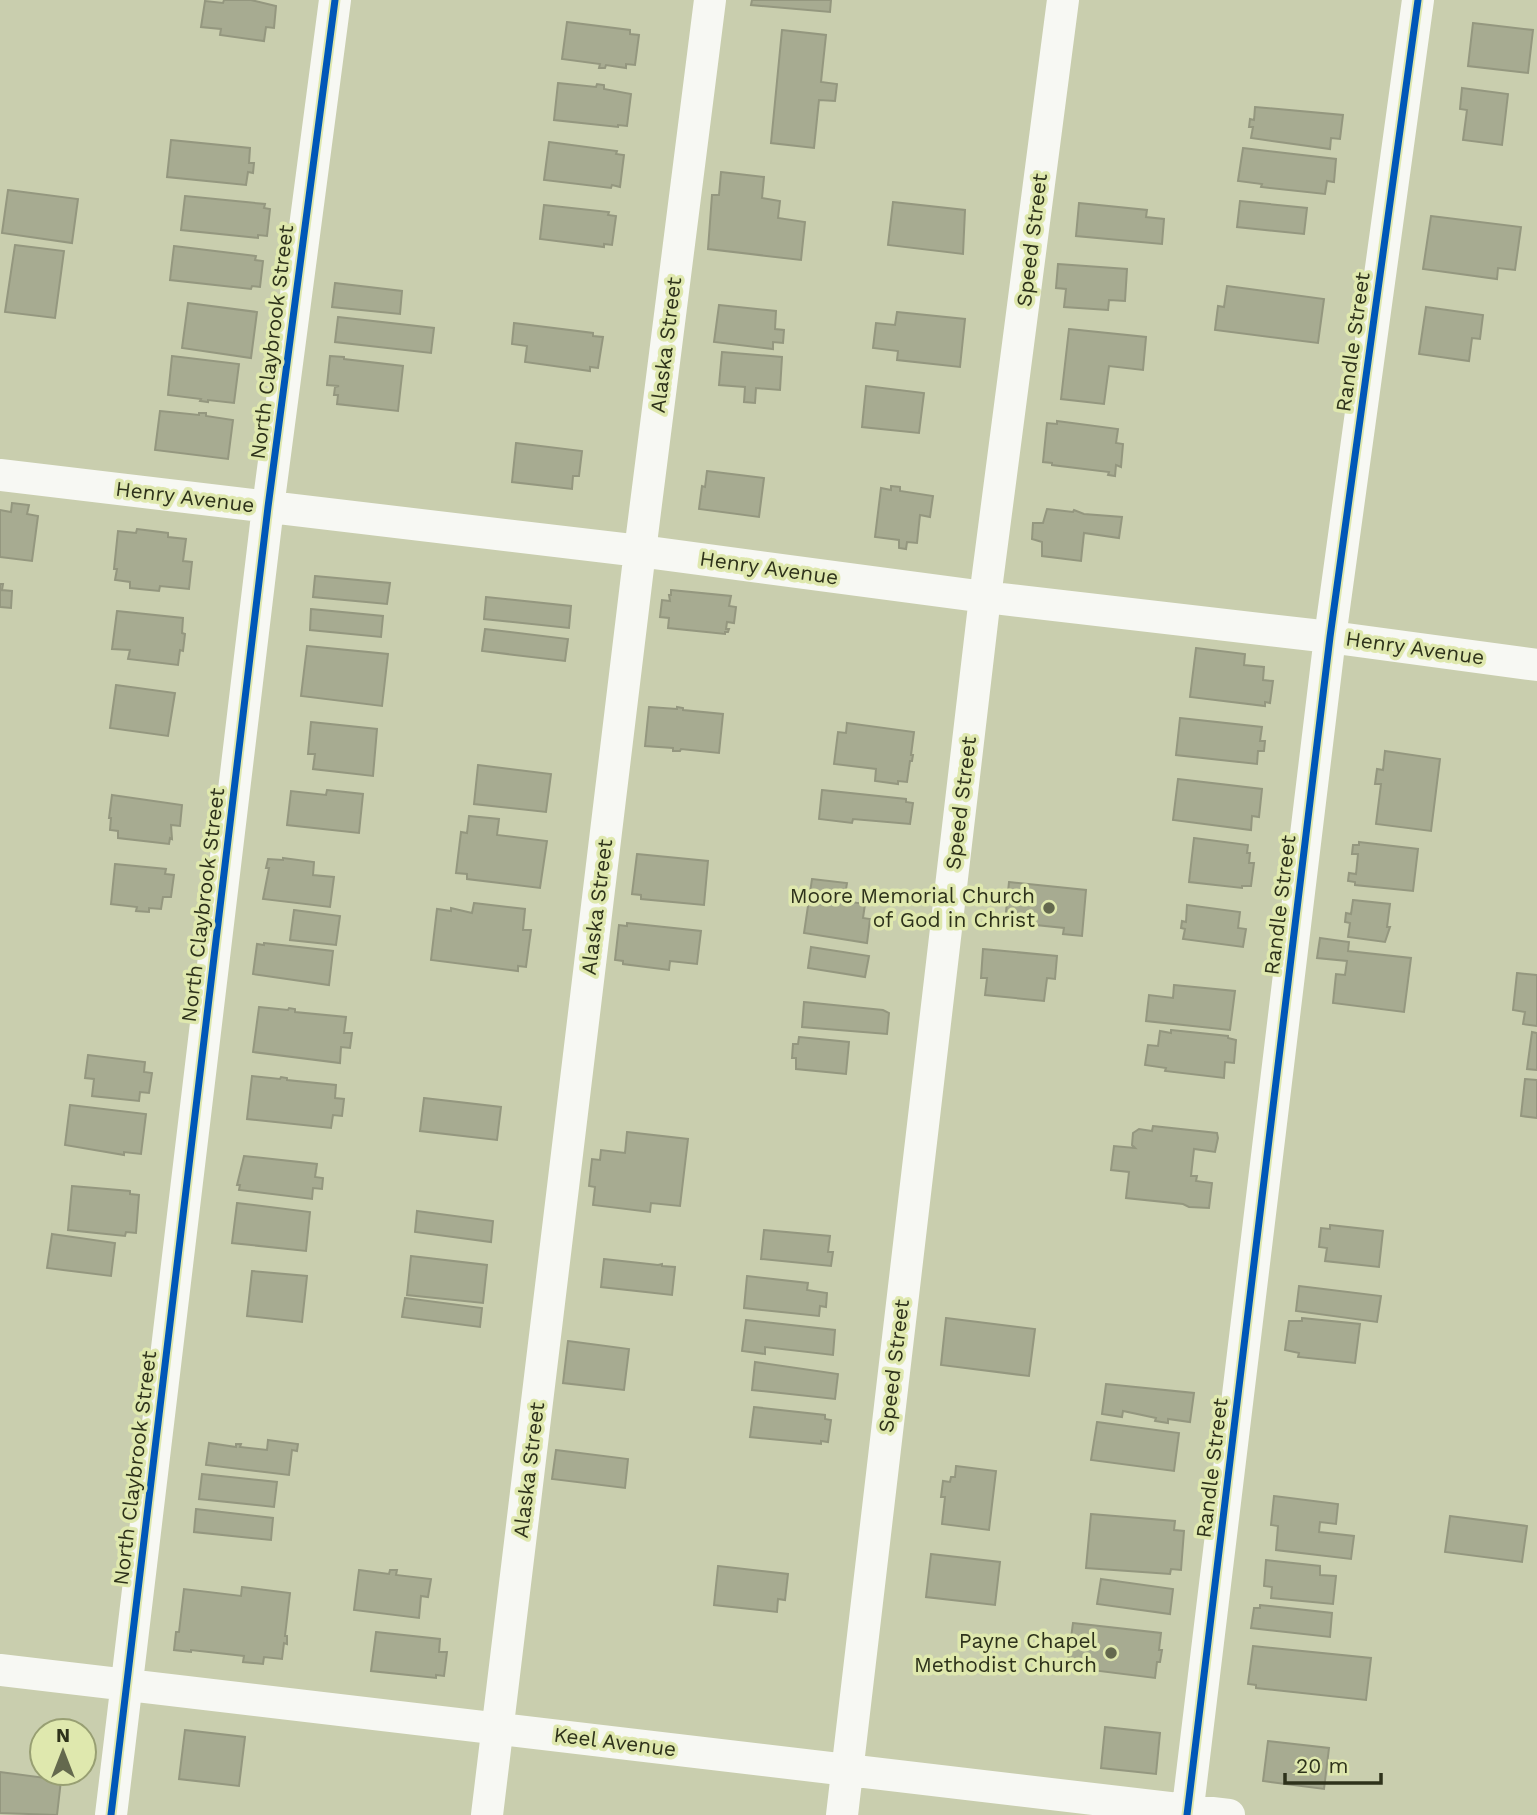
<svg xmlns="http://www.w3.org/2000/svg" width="1537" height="1815" font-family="'Work Sans',sans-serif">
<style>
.building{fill:#a7ab91;stroke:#94977f;stroke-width:2}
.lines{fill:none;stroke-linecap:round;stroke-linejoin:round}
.street{stroke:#f7f8f3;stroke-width:32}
.cycleway-casing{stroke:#dfe8ae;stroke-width:11}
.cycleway{stroke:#0057b8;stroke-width:7}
.poi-dot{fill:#64694e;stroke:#dfe8ae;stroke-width:2.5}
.labels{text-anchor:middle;stroke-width:7;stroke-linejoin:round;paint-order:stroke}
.street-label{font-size:21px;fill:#2e321b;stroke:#dfe8ae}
.poi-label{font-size:21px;fill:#2e321b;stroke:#dfe8ae;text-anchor:end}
</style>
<rect width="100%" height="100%" fill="#c9ceae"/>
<path class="building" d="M224,0H251L276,6L274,28L266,27L264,41L220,35L221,29L201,27L205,1L223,3Z
M752,0H831L830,12L751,5Z
M567,22L630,30V34L639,35L635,65L626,64V68L606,65L605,68H599L600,64L562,59Z
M1473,23L1533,30L1528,73L1468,66Z
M782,30L826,35L821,82L837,84L835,101L819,100L814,148L771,143Z
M558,83L596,87L597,84L604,85V89L631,94L627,126L618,125V127L554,120Z
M1462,88L1508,94L1502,145L1463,140L1467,110L1460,109Z
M1255,107L1343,115L1340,139L1331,138L1330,149L1251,138L1253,127H1249L1250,119L1254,120Z
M171,140L250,148L249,163H254L253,173L248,172L246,185L167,177Z
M549,142L617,151L616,154L624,155L620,187L612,185L611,188L544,180Z
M1243,148L1336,159L1334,182L1327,181L1325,194L1261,187L1262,184L1238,181Z
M721,172L764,177L762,198L780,201L778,218L805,222L801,260L708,249L712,195H719Z
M8,190L78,199L72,243L2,233Z
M185,196L265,204L264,208L270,209L267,236L258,235V238L181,230Z
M1240,201L1307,208L1304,234L1237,227Z
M893,202L965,210L963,254L888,245Z
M1079,203L1147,210L1146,217L1164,219L1162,244L1076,236Z
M544,205L609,212L608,215L616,216L612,245L604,244V247L540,239Z
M1431,216L1521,227L1515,270L1498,268L1497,279L1423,269Z
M15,245L64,251L55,318L5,312Z
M174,246L256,256L255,260L263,261L260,287L252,286L251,289L170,280Z
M1058,264L1127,269L1125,301L1109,300L1108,310L1064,307L1066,289L1056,288Z
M335,283L402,291L400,314L332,307Z
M1227,286L1324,299L1318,343L1215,330L1218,306L1224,307Z
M188,303L257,312L251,358L182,348Z
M719,305L776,311L775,329L784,330L783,343L773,342V349L714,342Z
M1426,307L1483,315L1480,339L1472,338L1469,361L1419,354Z
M897,312L965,319L960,367L897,360L898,351L873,348L876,323L895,325Z
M338,317L434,328L431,353L335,342Z
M514,323L593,333V336L603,337L598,368L590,367V371L525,362L527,346L512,344Z
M1069,329L1146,337L1143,370L1109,366L1104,404L1061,399Z
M722,352L782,357L780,390L756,388L755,403L744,402L745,387L719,385Z
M172,356L239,364L234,403L208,400V402L200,401L201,399L168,395Z
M330,356L344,357V359L403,366L398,411L337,404L338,395H334L335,387L339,386L327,385Z
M866,386L924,393L919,433L862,427Z
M160,411L199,415V413H206V416L233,420L228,459L155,450Z
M1057,421L1118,429L1116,443L1123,444L1121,467L1116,465L1115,476L1108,475L1109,472L1052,465V463L1043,462L1047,423L1057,424Z
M516,443L582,451L579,476H573L572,489L512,482Z
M707,471L764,478L759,517L699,509L702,486L705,487Z
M891,486L900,487V491L933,496L930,517L920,515L917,543L907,542L906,549L899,548V540L875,537L881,488L891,490Z
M12,503L29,505L27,514L38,516L32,561L0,557V510L11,512Z
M1047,509L1073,512L1074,510L1084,514L1122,517L1119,538L1084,533L1081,561L1042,556V542L1032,539L1033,523H1043Z
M137,529L168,533V537L186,539L183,561L192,562L189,589L160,586L159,591L130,588V582L115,580L117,569H114L118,531L136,533Z
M315,576L390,583L387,604L313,597Z
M0,584H3L2,590L12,591L11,608L0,607Z
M671,590L731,596L729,606L736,607L734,623L727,622L726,629H729L728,632H725V634L668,628L669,618L660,617L662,600L670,601L669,595H671Z
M486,597L571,606L569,628L484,619Z
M311,609L383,616L381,637L310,630Z
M117,611L183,618L182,633L185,634L183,651L180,650L178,665L128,659L130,650L112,649Z
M485,629L568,639L565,661L482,651Z
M307,646L388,654L382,706L301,696Z
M1196,648L1245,654L1244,665L1264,667L1263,680L1273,681L1270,703L1265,702V706L1190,697Z
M116,685L175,693L168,736L110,728Z
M649,707L677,709V707L683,708V710L723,714L719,753L681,749L680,751H673V748L645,746Z
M1180,718L1262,727L1260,741H1265L1264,751H1258L1257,764L1176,755Z
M311,722L377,729L373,776L313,769L315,754H308Z
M847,723L914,732L911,755H913L912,761H910L907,782L898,781V784L875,781L876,769L834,764L838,732L846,733Z
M1385,751L1440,759L1431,831L1376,824L1381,784H1375L1377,769L1383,770Z
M478,765L551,774L546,812L474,804Z
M1178,779L1262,789L1259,817L1252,816L1251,830L1173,820Z
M327,790L363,794L359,833L287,825L291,791L326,795Z
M822,790L906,799V802L913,803L910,824L853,819L852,823L819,819Z
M112,795L182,805L180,826L171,825L172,839L170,838L169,844L118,838V831L110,830L111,818H109Z
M469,816L499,819L497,835L547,841L540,888L467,879V874L456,873L461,832L467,833Z
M1194,838L1248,845L1247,853H1250L1249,863H1254L1251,886H1242V888L1189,882Z
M1359,842L1418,849L1413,891L1355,885V882L1348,881L1349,873L1356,874L1358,854H1352L1353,845H1359Z
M637,854L708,861L704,905L641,899V895L632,894Z
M283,858L314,862L313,875L334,877L330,907L263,899L269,868H266L268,859L283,860Z
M115,864L166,869L165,874L174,875L171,897H163L161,909L149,908V912L136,911L137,907L111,904Z
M812,879L847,883L844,901L865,904L863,918L870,919L867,943L804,933Z
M1009,882L1086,890L1082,936L1063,934L1064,928L1005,922Z
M1353,900L1390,904L1387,927H1390L1385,942L1348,937L1350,923L1345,922L1346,913L1351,914Z
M474,903L525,909L523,930H531L526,967L518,966V971L431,960L437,909L451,911V908L472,913Z
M1187,905L1240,912L1238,928L1246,929L1243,947L1183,939L1185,929L1181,928L1182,921L1186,922Z
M294,910L340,916L336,945L290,940Z
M627,923L701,931L697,964L670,961L669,970L623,964V961L615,960L619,925L627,926Z
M1320,938L1349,942L1348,951L1411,958L1404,1012L1333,1003L1336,974L1345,975L1347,961L1317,958Z
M264,943L333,951L329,985L253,974L257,944L264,945Z
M811,947L869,956L865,977L808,968Z
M983,949L1057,956L1055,979L1047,978L1044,1001L985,995L987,978H981Z
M1517,973L1537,975V1026L1523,1024L1525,1012L1513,1010Z
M1174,985L1235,991L1230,1030L1146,1021L1149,995L1173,998Z
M804,1002L883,1010L889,1013L887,1034L802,1027Z
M259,1007L288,1010L289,1008L295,1009V1012L346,1017L344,1033H352L350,1048L341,1047L340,1063L253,1052Z
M1171,1030L1228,1036V1038L1236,1040L1234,1063L1225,1062L1224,1078L1165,1071L1166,1068L1145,1065L1148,1045L1158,1046L1160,1031L1171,1033Z
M1532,1032L1537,1033V1070L1527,1069Z
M799,1037L849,1042L846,1074L796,1069V1058H792L793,1044H798Z
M88,1055L145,1062L144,1072L152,1073L149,1093L140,1092L139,1101L92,1096L94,1079L85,1078Z
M252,1076L280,1079L281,1077L287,1078V1080L336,1085L335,1098L344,1099L342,1116L333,1115L331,1128L247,1119Z
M1525,1079L1537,1080V1118L1521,1116Z
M424,1098L501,1107L497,1140L420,1131Z
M70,1105L146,1114L141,1154L124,1152V1155L65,1145Z
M1153,1126L1217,1133L1218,1138L1215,1152L1194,1149L1191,1176H1197L1196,1181L1212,1183L1209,1208L1189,1207L1183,1204L1126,1198L1129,1172L1111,1170L1114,1146L1135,1148L1132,1145L1133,1133L1139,1129L1152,1131Z
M627,1132L688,1139L680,1206L651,1203L650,1212L593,1205L595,1187L589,1186L592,1159L600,1160L601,1150L625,1153Z
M244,1156L317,1164L315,1177L323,1178L322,1189L313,1188L312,1199L239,1190L240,1185H237Z
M72,1186L130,1191V1194L139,1195L136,1233L126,1232L125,1236L68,1230Z
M237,1203L310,1212L306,1251L232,1243Z
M417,1211L493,1221L491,1242L415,1232Z
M1330,1225L1383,1231L1379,1267L1325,1261L1327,1248L1319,1247L1321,1228L1330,1229Z
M764,1230L830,1236L828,1252H833L831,1266L761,1259Z
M52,1234L115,1243L111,1276L47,1268Z
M411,1256L487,1265L483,1303L407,1295Z
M604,1259L658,1265L662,1264V1266L675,1267L672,1295L601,1287Z
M252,1271L307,1276L302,1322L247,1316Z
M747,1276L808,1283L807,1290L827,1293L826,1307L820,1306L819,1316L744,1308Z
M1299,1286L1381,1296L1377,1322L1296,1311Z
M405,1298L482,1308L480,1327L402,1317Z
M946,1318L1035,1329L1029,1376L941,1365Z
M1302,1318L1360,1324L1355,1363L1298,1357L1299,1353L1285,1350L1289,1321H1302Z
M746,1320L835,1330L833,1355L765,1347V1354L742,1351Z
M568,1341L629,1349L624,1390L563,1383Z
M755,1362L838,1374L835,1399L752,1390Z
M1106,1384L1194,1393L1190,1422L1168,1419V1423L1155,1421L1156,1418L1123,1411L1122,1417L1102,1414Z
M754,1407L825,1415V1419L831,1420L828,1442L821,1441V1444L750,1437Z
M1097,1422L1179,1433L1174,1471L1091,1460Z
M268,1440L298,1444L297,1451L292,1450L289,1475L206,1465L209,1443L236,1447V1444H241L240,1447L267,1450Z
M556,1450L628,1459L625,1488L552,1479Z
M956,1466L996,1471L989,1530L942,1524L945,1497H941L943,1481L950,1482L951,1477H955Z
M202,1474L277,1482L274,1507L199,1499Z
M1274,1496L1338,1504L1336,1524L1320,1522L1319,1532L1354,1536L1351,1559L1276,1550L1278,1526L1271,1525Z
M196,1509L273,1518L271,1540L194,1532Z
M1091,1514L1175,1521L1174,1530L1184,1531L1181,1570L1171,1569L1170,1574L1086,1568Z
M1450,1516L1527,1526L1522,1562L1445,1552Z
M931,1554L1000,1562L995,1605L926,1597Z
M1266,1560L1320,1566V1575L1336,1576L1333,1604L1271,1598L1272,1587L1264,1586Z
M718,1566L788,1574L785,1600L778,1599L777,1612L714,1605Z
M359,1570L389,1574L390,1570H397L396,1575L431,1579L428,1597L421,1596L419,1618L354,1610Z
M1101,1579L1173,1589L1170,1614L1097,1604Z
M242,1587L290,1593L285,1636H287V1644L284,1643L282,1659L264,1657L263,1664L243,1662L244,1656L191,1650V1652L174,1650L176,1632H179L184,1589L241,1596Z
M1260,1605L1332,1613L1330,1637L1251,1628L1254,1608H1260Z
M1073,1623L1161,1633L1159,1650H1162L1160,1662H1157L1155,1678L1067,1667Z
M376,1632L440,1639L439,1652H447L444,1676L436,1675V1678L371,1671Z
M1253,1646L1371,1658L1366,1700L1256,1688V1685L1248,1684Z
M1105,1727L1160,1733L1156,1774L1101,1768Z
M185,1730L245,1737L239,1786L179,1779Z
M1268,1741L1329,1748L1324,1789L1263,1781Z
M0,1772L61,1780L57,1815L0,1813Z"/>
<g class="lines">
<path class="street" d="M0,475L640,551L985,597L1330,637L1537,665
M0,1670L1229,1815
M111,1815L268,507L335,0
M487,1815L640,551L710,0
M842,1815L985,597L1063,0
M1187,1815L1330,637L1418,0"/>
<defs>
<path id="cycleway" d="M111,1815L268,507L335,0
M1187,1815L1330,637L1418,0"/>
</defs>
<use href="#cycleway" class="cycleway-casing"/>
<use href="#cycleway" class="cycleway"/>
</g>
<g class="poi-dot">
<circle cx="1049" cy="908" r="7"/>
<circle cx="1111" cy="1653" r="7"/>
</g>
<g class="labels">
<g class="street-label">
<text transform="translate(1032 240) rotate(-83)" y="7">Speed Street</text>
<text transform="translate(272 342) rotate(-83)" y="7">North Claybrook Street</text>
<text transform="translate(1353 342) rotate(-82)" y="7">Randle Street</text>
<text transform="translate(666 345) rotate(-83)" y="7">Alaska Street</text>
<text transform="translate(185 497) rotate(7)" y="7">Henry Avenue</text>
<text transform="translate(769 568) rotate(8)" y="7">Henry Avenue</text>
<text transform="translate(1415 648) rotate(8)" y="7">Henry Avenue</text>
<text transform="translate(961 803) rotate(-83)" y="7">Speed Street</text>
<text transform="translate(203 905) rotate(-83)" y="7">North Claybrook Street</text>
<text transform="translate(1280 905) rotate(-83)" y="7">Randle Street</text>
<text transform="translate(597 907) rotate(-83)" y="7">Alaska Street</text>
<text transform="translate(894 1366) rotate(-83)" y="7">Speed Street</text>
<text transform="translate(135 1468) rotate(-83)" y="7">North Claybrook Street</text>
<text transform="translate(1212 1468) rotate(-83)" y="7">Randle Street</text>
<text transform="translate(529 1470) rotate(-83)" y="7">Alaska Street</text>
<text transform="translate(615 1742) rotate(7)" y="7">Keel Avenue</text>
</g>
<g class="poi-label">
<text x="1035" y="903">Moore Memorial Church<tspan x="1035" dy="24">of God in Christ</tspan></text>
<text x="1097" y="1648">Payne Chapel<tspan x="1097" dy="24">Methodist Church</tspan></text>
</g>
</g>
<g transform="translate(63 1752)"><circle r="33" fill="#dfe8ae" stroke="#989f73" stroke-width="2"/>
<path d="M0-5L12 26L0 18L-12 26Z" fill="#64694e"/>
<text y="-10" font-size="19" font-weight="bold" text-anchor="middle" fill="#2e321b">N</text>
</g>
<path d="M1285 1773v10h96v-10" fill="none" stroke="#2e321b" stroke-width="3.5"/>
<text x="1296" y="1773" font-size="21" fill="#2e321b" stroke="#dfe8ae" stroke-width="5" paint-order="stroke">20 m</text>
</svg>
